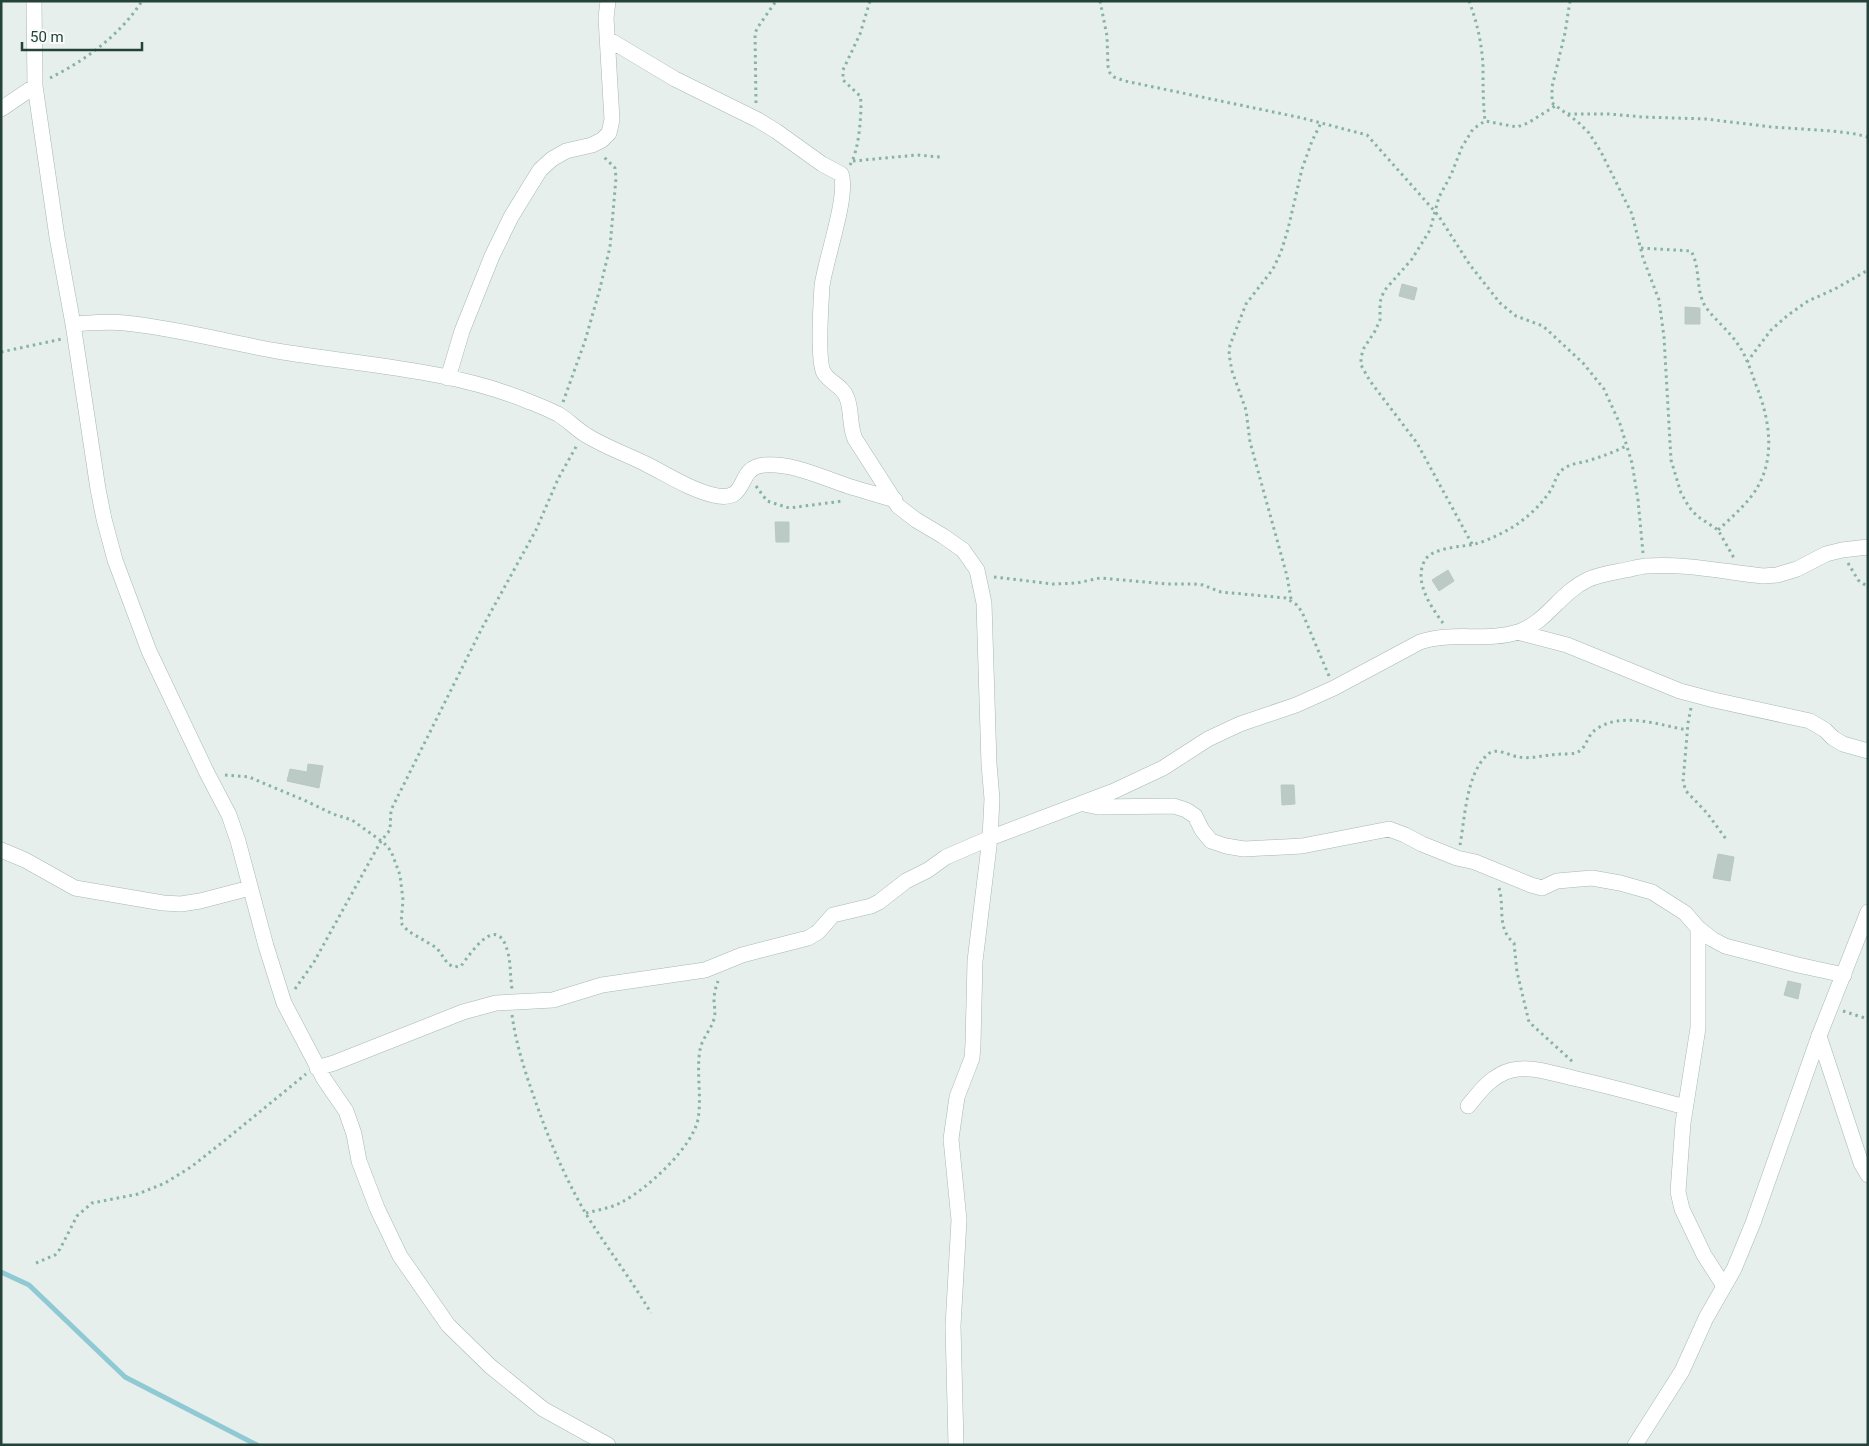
<svg xmlns="http://www.w3.org/2000/svg" width="1869" height="1446" font-family="Roboto,sans-serif">
<style>
.lines{fill:none;stroke-linecap:round;stroke-linejoin:round}
.stream{stroke:#8ec9d4;stroke-width:5}
.building{fill:#bbcac4;stroke:#b8c9c2}
.minor-casing{stroke:#a8b8b2;stroke-width:16}
.tertiary-casing{stroke:#a8b8b2;stroke-width:16}
.path{stroke:#86b3a5;stroke-width:3;stroke-dasharray:2.5 4;stroke-linecap:butt}
.minor{stroke:#fff;stroke-width:15}
.tertiary{stroke:#fff;stroke-width:15}
</style>
<rect width="100%" height="100%" fill="#e6efeb"/>
<g class="lines">
<path class="stream" d="M1,1272L29,1285L125,1377L257,1445"/>
</g>
<path class="building" d="M1402,284L1417,288L1414,300L1399,296Z
M1685,307L1700,308V324H1685Z
M775,522H789V542H776Z
M1448,570L1454,581L1439,591L1432,580Z
M308,764L323,766L319,788L287,781L290,769L307,772Z
M1281,785H1294L1295,804L1282,805Z
M1718,854L1734,857L1730,881L1713,878Z
M1788,981L1801,984L1798,999L1784,995Z"/>
<g class="lines">
<defs>
<path id="minor" d="M34,1L35,86L57,237L73,324L98,489L104,519L115,560L149,651L207,773L229,815L238,841L266,946L284,1003L324,1079L346,1111L354,1134L359,1161L377,1208L400,1256L448,1325L490,1366L543,1409L608,1445
M608,39L675,79L758,120L776,131L822,164L841,174C849,195 825,261 822,286C821,302 817,362 824,373C830,383 843,386 847,398C852,411 849,425 855,439L898,506L916,520L943,536L963,550L977,570L984,603L989,764L992,799L990,838L975,961L973,1044L972,1058L957,1097L951,1139L959,1220L953,1326L956,1445
M1,109L35,86
M73,324C90,323 109,321 125,323C176,328 226,342 277,351C360,365 451,369 530,402C539,405 549,410 558,414C568,420 576,429 586,435C605,447 626,454 646,464C668,475 689,489 713,495C751,504 734,468 764,465C793,463 821,477 848,486C864,491 879,495 895,500
M448,378L462,331L492,256L511,217L530,186L540,170L552,159L566,151L592,145L602,140L609,133L612,120L606,18L608,1
M1517,632L1567,645L1680,691L1714,700L1810,721L1825,730L1833,738L1843,744L1868,751
M1084,804L1098,807L1174,806L1186,810L1195,816L1202,830L1211,841L1226,846L1244,849L1302,846L1389,829L1405,835L1422,844L1457,858L1475,862L1531,885L1542,888L1557,881L1592,878L1620,883L1652,892L1685,913L1698,928L1712,939L1725,946L1798,965L1844,975
M1,850L25,860L75,888L163,903L181,904L200,901L250,888
M1698,928V1028L1683,1123L1678,1192L1682,1209L1704,1255L1724,1286
M1819,1036L1861,1163L1868,1175
M317,1068L334,1063L463,1012L496,1003L553,1000L602,985L705,970L742,955L808,938L818,932L833,915L871,906L879,902L906,881L928,870L946,857L990,838L1114,791L1163,768L1208,739L1240,724L1296,705L1334,688L1420,642C1451,631 1486,642 1518,632C1547,622 1560,593 1587,580C1597,575 1609,573 1620,571C1628,570 1637,567 1646,566C1685,563 1725,572 1763,576L1777,575L1797,569L1826,554L1842,550L1868,547
M1468,1106C1480,1091 1492,1075 1512,1070C1532,1065 1557,1075 1577,1079C1613,1087 1649,1097 1685,1107"/>
<path id="tertiary" d="M1635,1445L1682,1371L1706,1318L1734,1269L1753,1223L1819,1036L1868,912"/>
</defs>
<use href="#minor" class="minor-casing"/>
<use href="#tertiary" class="tertiary-casing"/>
<path class="path" d="M1100,1L1107,36L1108,66L1110,73L1114,77L1125,81L1302,118L1367,135L1438,215L1470,265L1500,303L1516,316L1543,326L1583,363L1604,389L1620,424L1632,463L1638,500L1643,553
M1469,1C1477,22 1482,44 1483,66C1483,85 1483,103 1485,121
M1570,1L1565,33L1552,87V103L1578,122L1589,133L1601,152L1632,214L1643,258L1659,300L1664,337L1671,460L1681,493L1689,507L1697,516L1718,530L1734,558
M50,78C86,60 120,35 142,1
M756,103L755,33L758,27L776,1
M1568,114H1609L1643,117L1706,119L1772,127L1832,131L1856,134L1868,137
M853,161L917,155L940,157
M850,165C859,150 861,119 861,102L860,96L843,80V70L860,34L870,1
M1641,248L1691,251C1701,268 1695,288 1705,306C1714,319 1728,330 1737,343C1746,355 1751,371 1756,385C1771,422 1777,465 1750,498C1741,509 1729,520 1718,530
M1,352L62,339
M1747,362L1771,330L1788,315L1808,301L1835,289L1868,270
M563,402L585,341L599,292L610,247L616,178L615,168L603,156
M756,486L767,501L789,508L843,501
M1472,544L1417,443L1370,381L1361,365V357L1364,348L1375,331L1380,320V302L1384,291L1412,259L1430,230L1439,197L1451,175L1462,147L1473,129L1485,121L1517,127L1528,123L1555,106
M1848,563L1858,580L1868,587
M994,577L1053,584L1077,583L1100,578L1167,584H1194L1203,585L1221,592L1286,598L1297,605L1302,612L1329,676
M1291,599L1287,576L1250,442L1246,410L1232,371L1229,354L1230,345L1246,304L1273,269L1281,252L1288,229L1302,169L1312,141L1321,123
M1443,623C1431,607 1413,581 1425,560C1433,547 1462,547 1475,544C1483,542 1492,538 1500,534C1521,524 1538,509 1551,490C1555,483 1556,475 1562,470C1569,464 1579,463 1587,461C1601,457 1614,452 1626,446
M1691,708L1688,723L1683,782L1686,791L1707,813L1726,839
M225,775L249,777L306,801L333,814L352,820L384,843L391,851L400,875L403,900L401,923L408,931L437,948L448,964L454,967L461,966C473,950 498,912 508,953C511,965 510,977 512,989
M1460,845C1465,818 1466,775 1487,755C1496,746 1509,756 1519,757C1529,759 1540,756 1550,755C1556,754 1562,754 1569,754C1589,753 1583,737 1598,728C1623,712 1660,725 1687,730
M1499,888C1505,907 1496,928 1514,943L1517,972L1529,1022L1574,1063
M295,989L314,962L381,841L390,830L391,810L482,628L536,530L558,479L577,445
M1843,1011L1868,1019
M512,1015C516,1044 525,1072 535,1100C549,1140 565,1178 586,1214C607,1248 631,1279 651,1313
M586,1213C598,1210 611,1208 622,1202C647,1189 693,1147 698,1119C702,1096 696,1072 700,1050C702,1038 711,1030 714,1019C716,1012 714,1006 714,1000C714,993 716,987 718,981
M36,1263L55,1255L60,1249L77,1216L92,1203L138,1194L165,1183L191,1167L224,1141L306,1074"/>
<use href="#minor" class="minor"/>
<use href="#tertiary" class="tertiary"/>
</g>
<rect width="1869" height="1446" fill="none" stroke="#24423a" stroke-width="5"/>
<path d="M22 42v8h120v-8" fill="none" stroke="#24423a" stroke-width="2.5"/>
<text x="30" y="42" font-size="15" fill="#24423a" stroke="#f7fbf9" stroke-width="4" paint-order="stroke">50 m</text>
</svg>
